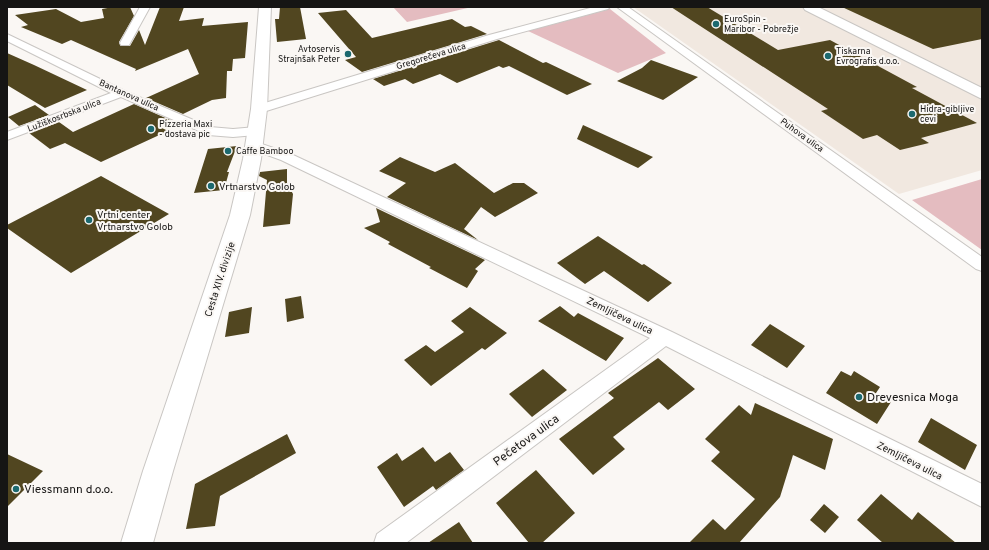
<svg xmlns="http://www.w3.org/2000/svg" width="989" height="550" font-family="Overpass,sans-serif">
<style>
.built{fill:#f1e8e0}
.green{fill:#e4bcc0}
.building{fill:#514620}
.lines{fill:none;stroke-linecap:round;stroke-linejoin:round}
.street-casing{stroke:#c9c6c3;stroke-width:2}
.secondary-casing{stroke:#c9c6c3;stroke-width:2}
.street{fill:#fff;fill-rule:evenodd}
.secondary{fill:#fff;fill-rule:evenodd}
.poi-dot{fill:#1c696f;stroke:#faf7f4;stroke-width:1.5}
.labels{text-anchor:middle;stroke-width:4;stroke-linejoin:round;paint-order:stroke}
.far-poi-label{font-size:9px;fill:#161514;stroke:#faf7f4;text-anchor:start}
.far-street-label{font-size:9px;fill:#161514;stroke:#faf7f4}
.poi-label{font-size:10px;fill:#161514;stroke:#faf7f4;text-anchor:start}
.street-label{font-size:10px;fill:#161514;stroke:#faf7f4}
.near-poi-label{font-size:12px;fill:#161514;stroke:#faf7f4;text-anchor:start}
.near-street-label{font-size:12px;fill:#161514;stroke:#faf7f4}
</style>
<rect width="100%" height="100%" fill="#faf7f4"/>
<path class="built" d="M633,7H982V170L899,194Z"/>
<path class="green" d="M393,7H472L407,22Z
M610,9L666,53L618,73L528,31Z
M982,179V250L912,200Z"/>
<path class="building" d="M113,7H130L134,16L119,42L121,46H130L139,30L145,45L160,7H184L179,21L204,18L202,26L248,22L245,58L233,59L232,71H227L226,98L212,100L183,114L146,98L199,74L188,49L135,71L136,69L71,40L62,44L21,27L28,25L15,15L56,9L81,22L104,18L102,9Z
M280,7H300L306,39L277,42L275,19H279Z
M671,7H707L778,50L830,40L917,87L912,88L977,123L921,138L929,143L900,150L877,135L863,139L821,111L828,109Z
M842,7H982V39L933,49Z
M346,10L372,38L452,19L465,27L471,26L487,34L362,72L345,60L356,57L318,13Z
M499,40L543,63L546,62L592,84L567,95L509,66L503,68L499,66L457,83L440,74L413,84L405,79L384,86L373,79Z
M7,53L34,65L87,90L45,108L7,85Z
M651,60L698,77L663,100L617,81L642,68Z
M134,104L170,120L158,126L168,131L101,162L65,143L50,149L29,133L59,122L73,132Z
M35,105L49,115L19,126L8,117Z
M583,125L653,157L638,168L577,139Z
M237,146L227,172H229L224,190L194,193L208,149Z
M400,157L435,172L455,163L494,193L513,183H524L538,193L495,217L481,207L464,229L478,240L387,197L406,183L379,171Z
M287,169V183L293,194L290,224L263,227L267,180L259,176L260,172Z
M101,176L169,214L71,273L7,228V225Z
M376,208L485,260L475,269L478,271L467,288L429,268L431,267L388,244L390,242L364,228L380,222Z
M598,236L642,265L644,264L672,283L648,302L604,271L585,284L557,263Z
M301,296L304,318L287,322L285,299Z
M560,306L574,317L578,313L624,338L606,361L538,321Z
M252,307L249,333L225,337L229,312Z
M470,307L507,333L485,350L482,348L431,386L404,360L426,345L435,352L464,332L451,321Z
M770,324L805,346L787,368L751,345Z
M658,358L695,389L668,410L659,402L613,437L625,449L593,475L559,439L614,398L608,393Z
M543,369L567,390L532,417L509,394Z
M841,371L851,376L854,371L880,387L876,393L891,402L877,424L826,393Z
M755,403L833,439L825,470L793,455L780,497L739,543H689L713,519L725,530L755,499L711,461L720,452L705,439L739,405L751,415Z
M931,418L977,445L965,470L918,442Z
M287,434L296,453L220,496L215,526L186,529L195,484Z
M423,447L435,462L450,452L464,470L436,490L433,486L404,507L377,467L397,453L402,461Z
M7,454L43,471L7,507Z
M536,470L575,513L542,543H529L496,503Z
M881,494L912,520L918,512L956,543H883L857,520Z
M824,504L839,517L825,533L810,520Z
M459,522L473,543H428Z"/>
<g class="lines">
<defs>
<path id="street" d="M140,7H150L129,45H121L120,43Z
M594,7H610L608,9L497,39L263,112H255L253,109L255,106L489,35Z
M617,7H628L982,257V271L976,269Z
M7,34L125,91L210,127L233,129L256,127L262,131L256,135L233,137L208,135L121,97L7,140V132L111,93L7,41Z
M253,141L291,154L672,332L982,484V507L666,346L406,543H374L377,534L650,338L281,160L248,148L246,145L248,142Z"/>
<path id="secondary" d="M259,7H271L267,109L261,159L250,215L173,471L153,543H121L143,471L230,215L243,159L251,109Z
M803,7H818L982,88V99L805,10Z"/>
</defs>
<use href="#street" class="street-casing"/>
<use href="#secondary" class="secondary-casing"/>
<use href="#street" class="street"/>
<use href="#secondary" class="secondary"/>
</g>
<g class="poi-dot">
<circle cx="716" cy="24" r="4"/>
<circle cx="348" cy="54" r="4"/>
<circle cx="828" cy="56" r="4"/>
<circle cx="912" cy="114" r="4"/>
<circle cx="151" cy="129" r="4"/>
<circle cx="228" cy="151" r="4"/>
<circle cx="211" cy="186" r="4"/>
<circle cx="89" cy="220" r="4"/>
<circle cx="859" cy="397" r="4"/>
<circle cx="16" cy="489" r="4"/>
</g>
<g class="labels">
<g class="far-poi-label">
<text x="724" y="22">EuroSpin -<tspan x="724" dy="10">Maribor - Pobrežje</tspan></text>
<text x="340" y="52" text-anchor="end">Avtoservis<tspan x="340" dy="10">Strajnšak Peter</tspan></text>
<text x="836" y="54">Tiskarna<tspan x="836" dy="10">Evrografis d.o.o.</tspan></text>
<text x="920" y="112">Hidra-gibljive<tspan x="920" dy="10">cevi</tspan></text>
<text x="159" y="127">Pizzeria Maxi<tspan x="159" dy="10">- dostava pic</tspan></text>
<text x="236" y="154">Caffe Bamboo</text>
</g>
<g class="far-street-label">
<text transform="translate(431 56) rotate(-17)" y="3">Gregorečeva ulica</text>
<text transform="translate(129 95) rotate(24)" y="3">Bantanova ulica</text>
<text transform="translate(64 115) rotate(-21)" y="3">Lužiškosrbska ulica</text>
<text transform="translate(802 135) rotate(36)" y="3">Puhova ulica</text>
</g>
<g class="poi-label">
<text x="219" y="190">Vrtnarstvo Golob</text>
<text x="97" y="218">Vrtni center<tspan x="97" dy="12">Vrtnarstvo Golob</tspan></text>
</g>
<g class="street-label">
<text transform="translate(219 279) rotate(-72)" y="4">Cesta XIV. divizije</text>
<text transform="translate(620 315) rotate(26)" y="4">Zemljičeva ulica</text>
<text transform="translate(910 460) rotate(27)" y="4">Zemljičeva ulica</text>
</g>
<g class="near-poi-label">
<text x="867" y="401">Drevesnica Moga</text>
<text x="24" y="493">Viessmann d.o.o.</text>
</g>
<g class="near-street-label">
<text transform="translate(526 440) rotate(-36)" y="4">Pečetova ulica</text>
</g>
</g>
<rect width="989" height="550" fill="none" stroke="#161514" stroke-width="16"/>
</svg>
